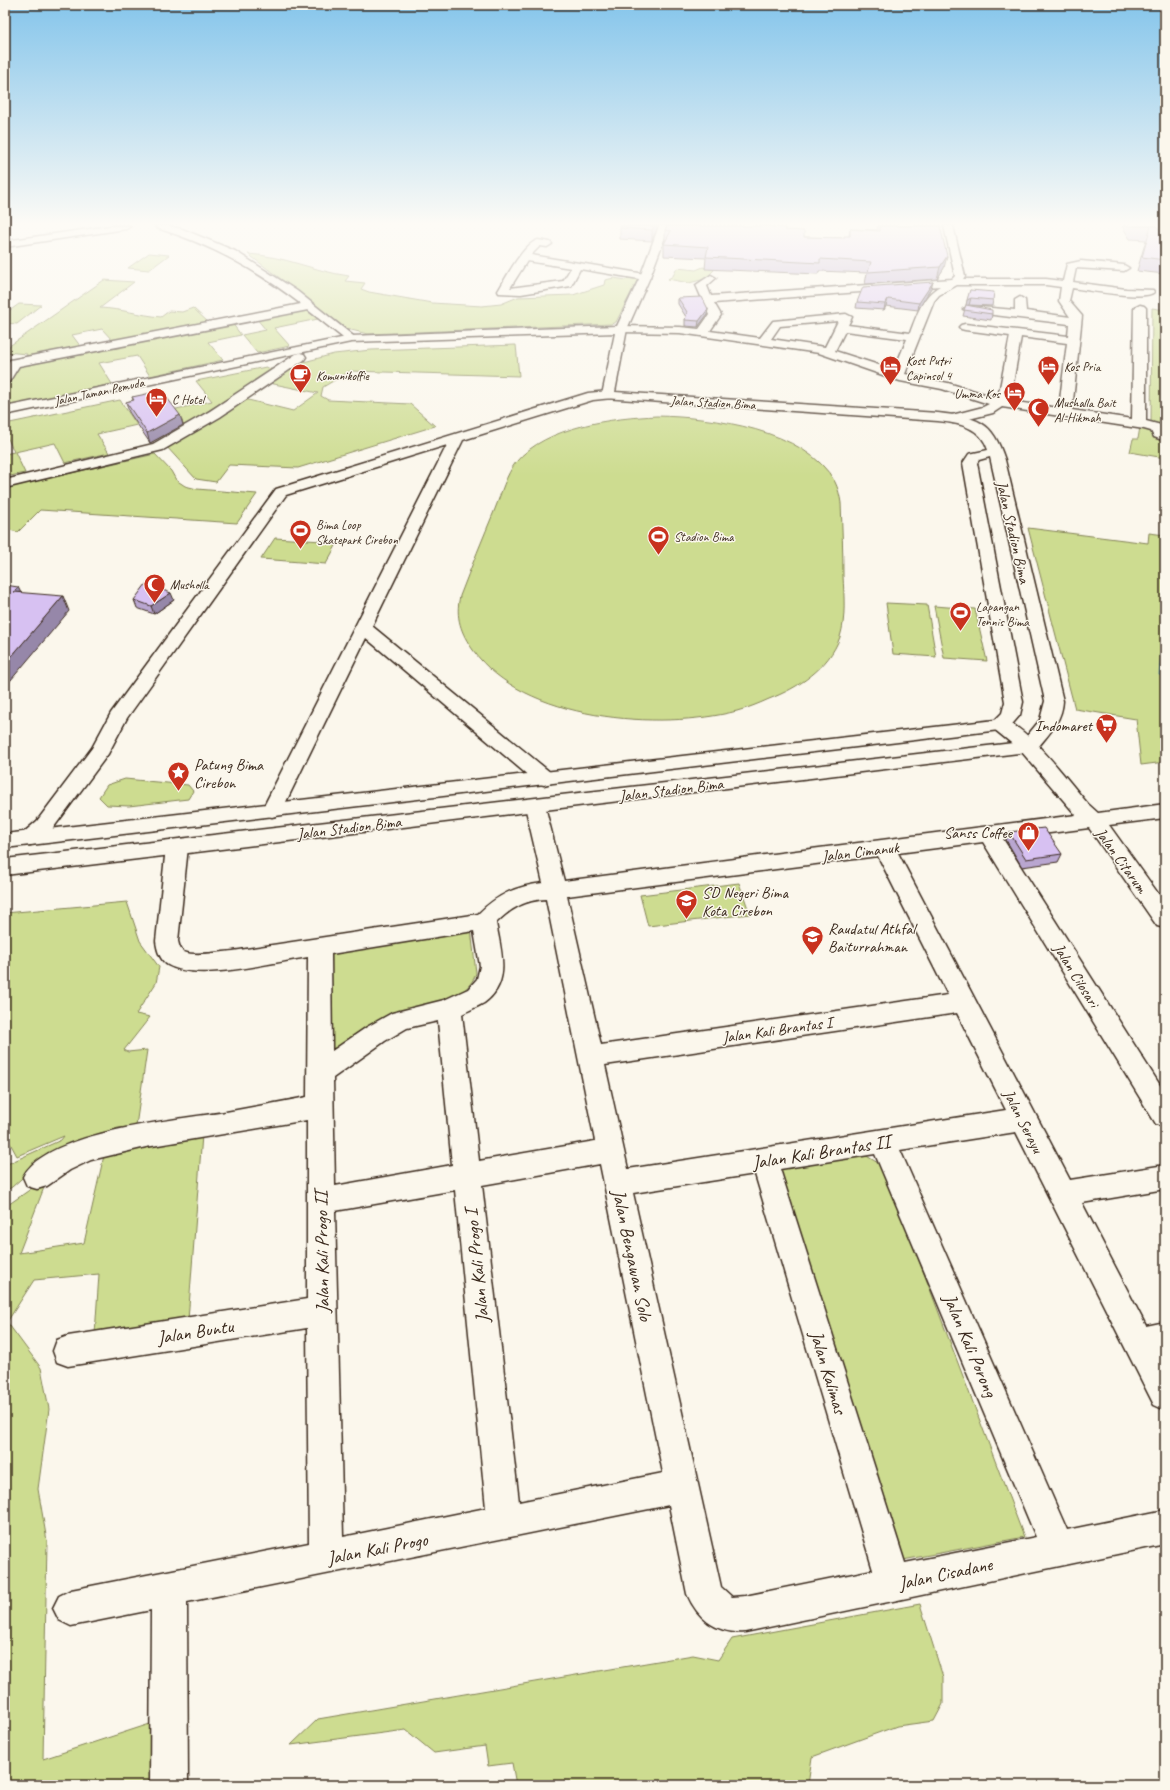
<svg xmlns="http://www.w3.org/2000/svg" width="1170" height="1790" font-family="Caveat,sans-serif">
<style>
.green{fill:#cddc90;stroke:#848357}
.water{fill:#91dff0;stroke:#6f979c}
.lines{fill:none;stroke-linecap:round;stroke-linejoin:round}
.street-casing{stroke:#3b2a1e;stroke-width:3}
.secondary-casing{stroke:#3b2a1e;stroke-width:3}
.street{fill:#fbf7ec;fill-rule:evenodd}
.secondary{fill:#fbf7ec;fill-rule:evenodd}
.wall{fill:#b9a6d0;stroke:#3b2a1e}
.shaded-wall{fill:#9687a9;stroke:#3b2a1e}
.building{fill:#d7c1f2;stroke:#3b2a1e}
.labels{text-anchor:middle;stroke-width:3;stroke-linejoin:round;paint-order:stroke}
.far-poi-label{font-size:13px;fill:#3b2a1e;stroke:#fbf7ec;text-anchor:start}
.far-street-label{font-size:13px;fill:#3b2a1e;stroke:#fbf7ec}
.street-label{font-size:16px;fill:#3b2a1e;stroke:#fbf7ec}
.poi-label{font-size:16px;fill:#3b2a1e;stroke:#fbf7ec;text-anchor:start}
.near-street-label{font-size:19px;fill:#3b2a1e;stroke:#fbf7ec}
</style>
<rect width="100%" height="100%" fill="#fbf7ec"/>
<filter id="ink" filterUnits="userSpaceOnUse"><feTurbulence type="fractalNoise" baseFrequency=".025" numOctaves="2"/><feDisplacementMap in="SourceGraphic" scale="8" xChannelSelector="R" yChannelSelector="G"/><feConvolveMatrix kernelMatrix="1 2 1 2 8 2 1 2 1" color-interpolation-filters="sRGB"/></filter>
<g filter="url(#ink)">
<path class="green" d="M149,253L169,255L149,270L128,268Z
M248,254C285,256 313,271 349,276L345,281L365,283L361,289L369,292L432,303L482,306L501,304L518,297L573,295L604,285L605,280L614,278L626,280L629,277L638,279L616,322L611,324L368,334L347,329Z
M703,267L714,270L705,279L689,283L668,279L673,276L677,268L696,270Z
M104,280L134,282L100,308C121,309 140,315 161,317L169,311L182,312L193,308L209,323L113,341L102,329L72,335L81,347L26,357L27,354L5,352V349Z
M19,304L41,305L17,324L5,323V314Z
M1152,308L1165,310V435L1151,424Z
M304,309L318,319L274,328L290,346L257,353L242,335L266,330L256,318Z
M232,323L241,335L208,342L223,360L150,376L137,356L99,363L112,384L5,407V391L18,365Z
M516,345L519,376L350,371L323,387L321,396L328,400L410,404L435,426L298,468L229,465L216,482L196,479L166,446L244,399L293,411L318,393L269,383L300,363L334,354L371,350Z
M266,367L273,370L184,426L172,410L212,401L196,381Z
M120,400L137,425L97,434L109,453L65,463L55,443L15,452L25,473L5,477V454L14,452L5,432V424Z
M657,416C711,417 806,429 835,482C838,488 840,496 841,503C842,527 843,552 843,576C844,596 846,618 840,637C829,668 798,688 769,699C758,704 748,708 737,711C660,731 523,721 473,650C461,633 455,617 460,596C471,567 483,538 495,509C501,494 506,475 516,462C546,426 613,418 657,416Z
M1140,427L1152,429L1165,441V458L1130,452L1133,439H1138Z
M155,454L171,471L176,480L185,486L197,489L257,494L237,523L40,510L18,532L5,529V488Z
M1028,528L1148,543L1149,533L1165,535V762L1141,765L1136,719L1075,709Z
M275,538L338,542L326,564L261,559Z
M886,603L927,605L936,657L893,654Z
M934,606L975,609L987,661L944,658Z
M125,779L188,785L193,791L188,799L129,806L107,805L99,797L107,785Z
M739,883L750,914L648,926L640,895Z
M127,902L140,941L159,967L156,983L136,1014L150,1017L124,1050L128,1052L147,1050L136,1126L118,1128L82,1139L30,1171L12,1187L5,1191V1165L61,1140L64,1136L17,1156L5,1134V913Z
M471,929L476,973C472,988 453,1000 439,1004C426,1008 412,1006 397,1013C377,1023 358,1036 338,1047L329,1050V954Z
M202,1135L188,1320L95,1334L99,1274L34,1280L7,1322L41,1368L49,1409L38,1489L47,1541L43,1759L156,1722V1785H5V1207L48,1177L19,1253L84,1243L105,1151Z
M865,1155L878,1163L887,1176L1024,1537L903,1560L779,1167Z
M920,1604L943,1677V1704L934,1721L897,1726L812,1757L808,1785H516L512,1763L488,1766L485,1746L434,1753L406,1730L291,1745L318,1719L693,1655L718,1660L732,1639Z"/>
<path class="water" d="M1162,639L1165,640V676L1159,675Z"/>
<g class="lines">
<defs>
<path id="street" d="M155,226H169L182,229L235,251L297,291L357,339L351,342L347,341L308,310L19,366L9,382L5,383V368L10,360L301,304C255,269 212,245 157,228Z
M944,226H953L965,276L963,279H1046L1063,281L1067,264L1081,261L1124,265L1129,268L1124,271L1076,268L1073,282L1126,289L1153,290L1154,292C1147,301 1086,290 1072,288L1069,301L1082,316L1072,410L1132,419L1134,308L1140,305L1144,306L1146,308V421L1161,425L1165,432V441L1154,437L1151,431L1144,429L1002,407L993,413L953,423L946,419L948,416L983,407L989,404L942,389L900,381L819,353L680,333L621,332L615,329L621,326L680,327L699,329L709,315L696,285L711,275L716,278L707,286L711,296L952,279L955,276ZM957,285H1046L1061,287L1059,301L1070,317L1026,311L1025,300L1020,297L1015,300V310L969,306L963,309L969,312L1069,324L1068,336L965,324L961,325L959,327L961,329L965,330L1010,336L998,398L948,383L905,374L934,301L939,295ZM940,286C922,296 917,315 910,333L848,325L852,317L846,314L773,321L760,338L710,331L721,315L714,303ZM838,321L825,347L771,339L780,326ZM845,331L907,339L894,370L835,351ZM1021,337L1067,343L1059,408L1010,401Z
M538,240L550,242L552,244L547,247L540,246L531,255L645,274L650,277L645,280L580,269L571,286L521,294L499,293L498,291C506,278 523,244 538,240ZM527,261L571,268L563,281L510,288Z
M300,353L304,354L306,357L304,360L220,417L163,450L5,488V480L153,444L210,411L296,354Z
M608,391L612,392L614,395L612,398L593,400L463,440L372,626L551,773L554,778L551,783L544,785L537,783L366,638L282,810L279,815L272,817L265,815L262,810L447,445L286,495L127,718L108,754L51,831L37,843L30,845L23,843L20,838L23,833L37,821L92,748L111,713L276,489L588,393Z
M1001,719C1028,726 1069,782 1088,804L1098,813L1165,804V818L1109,825L1165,903V928L1157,926L1089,828L1003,839L1165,1093V1127L1156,1124L983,842L898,853L1070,1180L1165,1165V1189L1082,1203L1146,1326L1165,1322V1352L1160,1353L1165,1362V1410L1154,1405L1016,1132L900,1150L1067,1530L1165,1510V1544L745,1632C717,1634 698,1619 687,1594L669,1505L187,1602L188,1785H150L151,1610L71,1626L59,1620L53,1608L59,1596L71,1590L309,1543L307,1328L68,1366L57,1362L53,1351L57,1340L68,1336L307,1299V1120L146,1147L91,1160L70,1170L47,1186L37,1189L27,1186L23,1177C44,1132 180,1119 226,1112C254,1107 280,1102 307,1097L308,957C274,962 197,982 168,965C160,960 157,950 156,941L166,847L170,842L177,840L184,842L188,847L178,941C179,945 180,950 184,952C195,957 221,952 233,951L478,914C497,895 516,886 543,883L525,806L528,801L535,799L542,801L545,806L564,881L1076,815L1021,751L994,729L992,725L994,721ZM878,856L948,995L601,1045L567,896ZM546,899L595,1141L479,1161L462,1014C469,1010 477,1007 484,1003C512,983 501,951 496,923C511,908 525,900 546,899ZM474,931L480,966L477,979L468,989L444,1000L392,1013L367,1027L332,1051L331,954ZM957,1013L1006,1110L628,1169L605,1065ZM438,1021L452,1165L335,1186L333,1078L385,1041L407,1028ZM875,1154L1036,1537L905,1563L780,1169ZM600,1164L663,1473L519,1502L482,1185ZM755,1174L873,1570L745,1596L732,1597L721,1587L633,1193ZM455,1190L486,1508L343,1537L335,1211Z"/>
<path id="secondary" d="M110,226H131L126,229L5,247V241Z
M659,226H669L650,277L627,329L615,392L938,413C978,418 992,420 1005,460L1063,701C1062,722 1047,736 1035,751L5,875V859L1022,742L1040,720L1045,701L990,457L979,460L977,463L1023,702L1020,715L1008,729L5,848V834L995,720L1002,713L1005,702L963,463L969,454L988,450C981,427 959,423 938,421L604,398L602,395L615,333L351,342L5,415V407L351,336L617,326L640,277Z"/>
</defs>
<use href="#street" class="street-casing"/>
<use href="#secondary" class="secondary-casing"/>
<use href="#street" class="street"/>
<use href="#secondary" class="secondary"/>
</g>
<path class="wall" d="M621,226H658L652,241L620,239V228Z
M878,226H940L944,268L937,279L865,284L867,273L819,271L818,274L705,269L706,258L664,256V244L666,242H665V230L773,227L785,230L804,237L844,238L849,236L850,229L877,230Z
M1122,226H1156L1165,237V274L1137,271L1146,240L1130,239Z
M933,282L931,288L918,310L886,306L884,310L856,308L857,302Z
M970,290L993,300L992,306L969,305H967L992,314L991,320L963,316Z
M678,298L708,309L707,315L698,327L685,326V320L686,317L678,304Z
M132,397H153L180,415L183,425L150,443L129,412L126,402L133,400Z
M134,600H174L154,614L137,608Z
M1009,832L1062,854L1058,862L1022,867L1006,840Z"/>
<path class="shaded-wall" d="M654,226H658L652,241V230Z
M947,256L944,268L937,279L940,267Z
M933,282L931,288L918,310L919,303Z
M971,298L969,305L966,306L967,300Z
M888,299L886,306L884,310L885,304Z
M708,309L707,315L698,327L699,321Z
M180,415L183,425L150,443L147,433Z
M18,587L25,601L14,592Z
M171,593L174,600L154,614L151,606Z
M63,596L69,611L5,687V664Z"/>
<path class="building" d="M621,226H654L652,230L620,228Z
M667,226H769L773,227L785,228V230L804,231V237L844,238V236H850V229L880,231V226H940L947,256L940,267L868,272L871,262L820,259V263L706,257L708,247L664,244L671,231L665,230Z
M1134,226H1156L1165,237V260L1142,257L1151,226Z
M933,282L919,303L888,299L885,304L857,302L863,287Z
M970,290L994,292L993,300L971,298L967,300Z
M702,297L708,309L699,321L685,320L687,312L678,298Z
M966,305L992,310V314L964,310Z
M151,393L153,397L164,394L180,415L147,433L126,402L134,400L132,397Z
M146,584L171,593L151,606L134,600Z
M5,585L18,587L14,592L63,596L5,664Z
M1044,828L1062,854L1026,859L1009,832Z"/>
</g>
<linearGradient id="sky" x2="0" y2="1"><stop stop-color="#85c5eb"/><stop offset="0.47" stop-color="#fdfbf6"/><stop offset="1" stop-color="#fdfbf6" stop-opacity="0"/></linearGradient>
<rect width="1170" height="476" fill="url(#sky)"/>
<defs>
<symbol id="hotel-pin" viewBox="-11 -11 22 30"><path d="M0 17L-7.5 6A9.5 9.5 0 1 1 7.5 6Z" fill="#c8321e" stroke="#fbf7ec"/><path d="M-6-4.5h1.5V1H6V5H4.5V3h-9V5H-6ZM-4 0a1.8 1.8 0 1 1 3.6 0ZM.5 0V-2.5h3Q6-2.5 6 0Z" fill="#fff"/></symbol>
<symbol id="cafe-pin" viewBox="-11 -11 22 30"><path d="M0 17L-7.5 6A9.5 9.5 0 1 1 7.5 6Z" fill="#c8321e" stroke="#fbf7ec"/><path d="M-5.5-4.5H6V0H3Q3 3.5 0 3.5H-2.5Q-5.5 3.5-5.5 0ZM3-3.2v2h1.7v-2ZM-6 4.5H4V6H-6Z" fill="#fff"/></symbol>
<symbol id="mosque-pin" viewBox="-11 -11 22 30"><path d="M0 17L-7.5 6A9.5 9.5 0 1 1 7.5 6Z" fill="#c8321e" stroke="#fbf7ec"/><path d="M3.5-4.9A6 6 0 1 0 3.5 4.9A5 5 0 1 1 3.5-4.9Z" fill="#fff"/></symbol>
<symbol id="stadium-pin" viewBox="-11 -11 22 30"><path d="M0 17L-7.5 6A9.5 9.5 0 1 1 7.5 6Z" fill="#c8321e" stroke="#fbf7ec"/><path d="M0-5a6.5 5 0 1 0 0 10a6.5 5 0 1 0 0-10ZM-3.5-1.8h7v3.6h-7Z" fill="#fff"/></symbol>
<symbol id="supermarket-pin" viewBox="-11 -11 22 30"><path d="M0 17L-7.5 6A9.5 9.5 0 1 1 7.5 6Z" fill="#c8321e" stroke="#fbf7ec"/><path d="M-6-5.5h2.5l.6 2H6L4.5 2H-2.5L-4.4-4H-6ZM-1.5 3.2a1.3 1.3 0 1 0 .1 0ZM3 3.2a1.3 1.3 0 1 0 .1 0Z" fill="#fff"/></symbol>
<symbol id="sight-pin" viewBox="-11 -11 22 30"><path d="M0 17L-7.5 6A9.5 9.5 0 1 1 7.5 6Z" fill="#c8321e" stroke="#fbf7ec"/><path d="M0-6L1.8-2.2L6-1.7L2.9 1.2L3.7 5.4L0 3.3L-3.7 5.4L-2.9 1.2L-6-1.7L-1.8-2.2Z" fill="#fff"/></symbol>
<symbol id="shop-pin" viewBox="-11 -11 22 30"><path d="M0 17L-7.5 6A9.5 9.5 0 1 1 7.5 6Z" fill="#c8321e" stroke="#fbf7ec"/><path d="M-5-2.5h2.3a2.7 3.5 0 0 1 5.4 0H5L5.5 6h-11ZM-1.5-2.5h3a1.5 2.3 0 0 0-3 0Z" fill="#fff"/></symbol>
<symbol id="school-pin" viewBox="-11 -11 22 30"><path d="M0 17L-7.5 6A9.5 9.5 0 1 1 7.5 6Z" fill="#c8321e" stroke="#fbf7ec"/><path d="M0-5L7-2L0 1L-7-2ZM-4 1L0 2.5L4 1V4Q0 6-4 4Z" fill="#fff"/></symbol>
</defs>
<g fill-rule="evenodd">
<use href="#hotel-pin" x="1036" y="354" width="25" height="34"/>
<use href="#hotel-pin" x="878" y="354" width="25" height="34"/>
<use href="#cafe-pin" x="288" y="362" width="25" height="34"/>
<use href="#hotel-pin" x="1002" y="380" width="25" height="34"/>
<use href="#hotel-pin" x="144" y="386" width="25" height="34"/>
<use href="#mosque-pin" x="1026" y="396" width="25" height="34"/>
<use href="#stadium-pin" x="288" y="518" width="25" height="34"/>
<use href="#stadium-pin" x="646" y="524" width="25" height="34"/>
<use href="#mosque-pin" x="142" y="572" width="25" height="34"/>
<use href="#stadium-pin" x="948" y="600" width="25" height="34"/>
<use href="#supermarket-pin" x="1094" y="712" width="25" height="34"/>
<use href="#sight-pin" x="166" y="760" width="25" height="34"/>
<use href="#shop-pin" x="1016" y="820" width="25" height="34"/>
<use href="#school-pin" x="674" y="888" width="25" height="34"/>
<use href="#school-pin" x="800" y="924" width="25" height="34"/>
</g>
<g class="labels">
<g class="far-poi-label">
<text x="906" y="365">Kost Putri<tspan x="906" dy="15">Capinsol 4</tspan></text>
<text x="1064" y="371">Kos Pria</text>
<text x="316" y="380">Komunikoffie</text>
<text x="1000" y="398" text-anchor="end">Umma Kos</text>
<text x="172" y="404">C Hotel</text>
<text x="1054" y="407">Mushalla Bait<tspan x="1054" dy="15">Al-Hikmah</tspan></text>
<text x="316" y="529">Bima Loop<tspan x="316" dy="15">Skatepark Cirebon</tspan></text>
<text x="674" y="541">Stadion Bima</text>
<text x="170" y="589">Musholla</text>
<text x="976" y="611">Lapangan<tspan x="976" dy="15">Tennis Bima</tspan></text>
</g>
<g class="far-street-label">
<text transform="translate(99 391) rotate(-12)" y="5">Jalan Taman Pemuda</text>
<text transform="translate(713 402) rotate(3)" y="5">Jalan Stadion Bima</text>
</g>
<g class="street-label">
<text transform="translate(1014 532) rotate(77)" y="6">Jalan Stadion Bima</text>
<text transform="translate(671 789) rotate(-7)" y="6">Jalan Stadion Bima</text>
<text transform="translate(349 827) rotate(-7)" y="6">Jalan Stadion Bima</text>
<text transform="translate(860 851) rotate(-7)" y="6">Jalan Cimanuk</text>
<text transform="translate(1122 860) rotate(54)" y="6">Jalan Citarum</text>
<text transform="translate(1077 975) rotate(58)" y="6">Jalan Cilosari</text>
<text transform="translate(777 1029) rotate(-8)" y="6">Jalan Kali Brantas I</text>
<text transform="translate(1024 1121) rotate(63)" y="6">Jalan Serayu</text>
</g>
<g class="poi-label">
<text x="1092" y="731" text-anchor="end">Indomaret</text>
<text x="194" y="770">Patung Bima<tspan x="194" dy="18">Cirebon</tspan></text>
<text x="1012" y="838" text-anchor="end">Sanss Coffee</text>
<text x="702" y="898">SD Negeri Bima<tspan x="702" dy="18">Kota Cirebon</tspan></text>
<text x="828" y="934">Raudatul Athfal<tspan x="828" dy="18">Baiturrahman</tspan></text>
</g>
<g class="near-street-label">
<text transform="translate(821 1151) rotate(-9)" y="7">Jalan Kali Brantas II</text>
<text transform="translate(321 1252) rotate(-91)" y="7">Jalan Kali Progo II</text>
<text transform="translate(633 1255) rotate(78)" y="7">Jalan Bengawan Solo</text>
<text transform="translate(476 1266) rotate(-96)" y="7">Jalan Kali Progo I</text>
<text transform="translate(195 1331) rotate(-9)" y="7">Jalan Buntu</text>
<text transform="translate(971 1345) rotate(67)" y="7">Jalan Kali Porong</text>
<text transform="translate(829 1372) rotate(73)" y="7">Jalan Kalimas</text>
<text transform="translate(377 1548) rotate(-11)" y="7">Jalan Kali Progo</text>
<text transform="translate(945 1573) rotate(-12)" y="7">Jalan Cisadane</text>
</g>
</g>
<rect width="1170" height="1790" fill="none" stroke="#fbf7ec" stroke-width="20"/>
<rect x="10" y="10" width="1150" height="1770" fill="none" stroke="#3b2a1e" stroke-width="1.5" filter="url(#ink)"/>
</svg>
